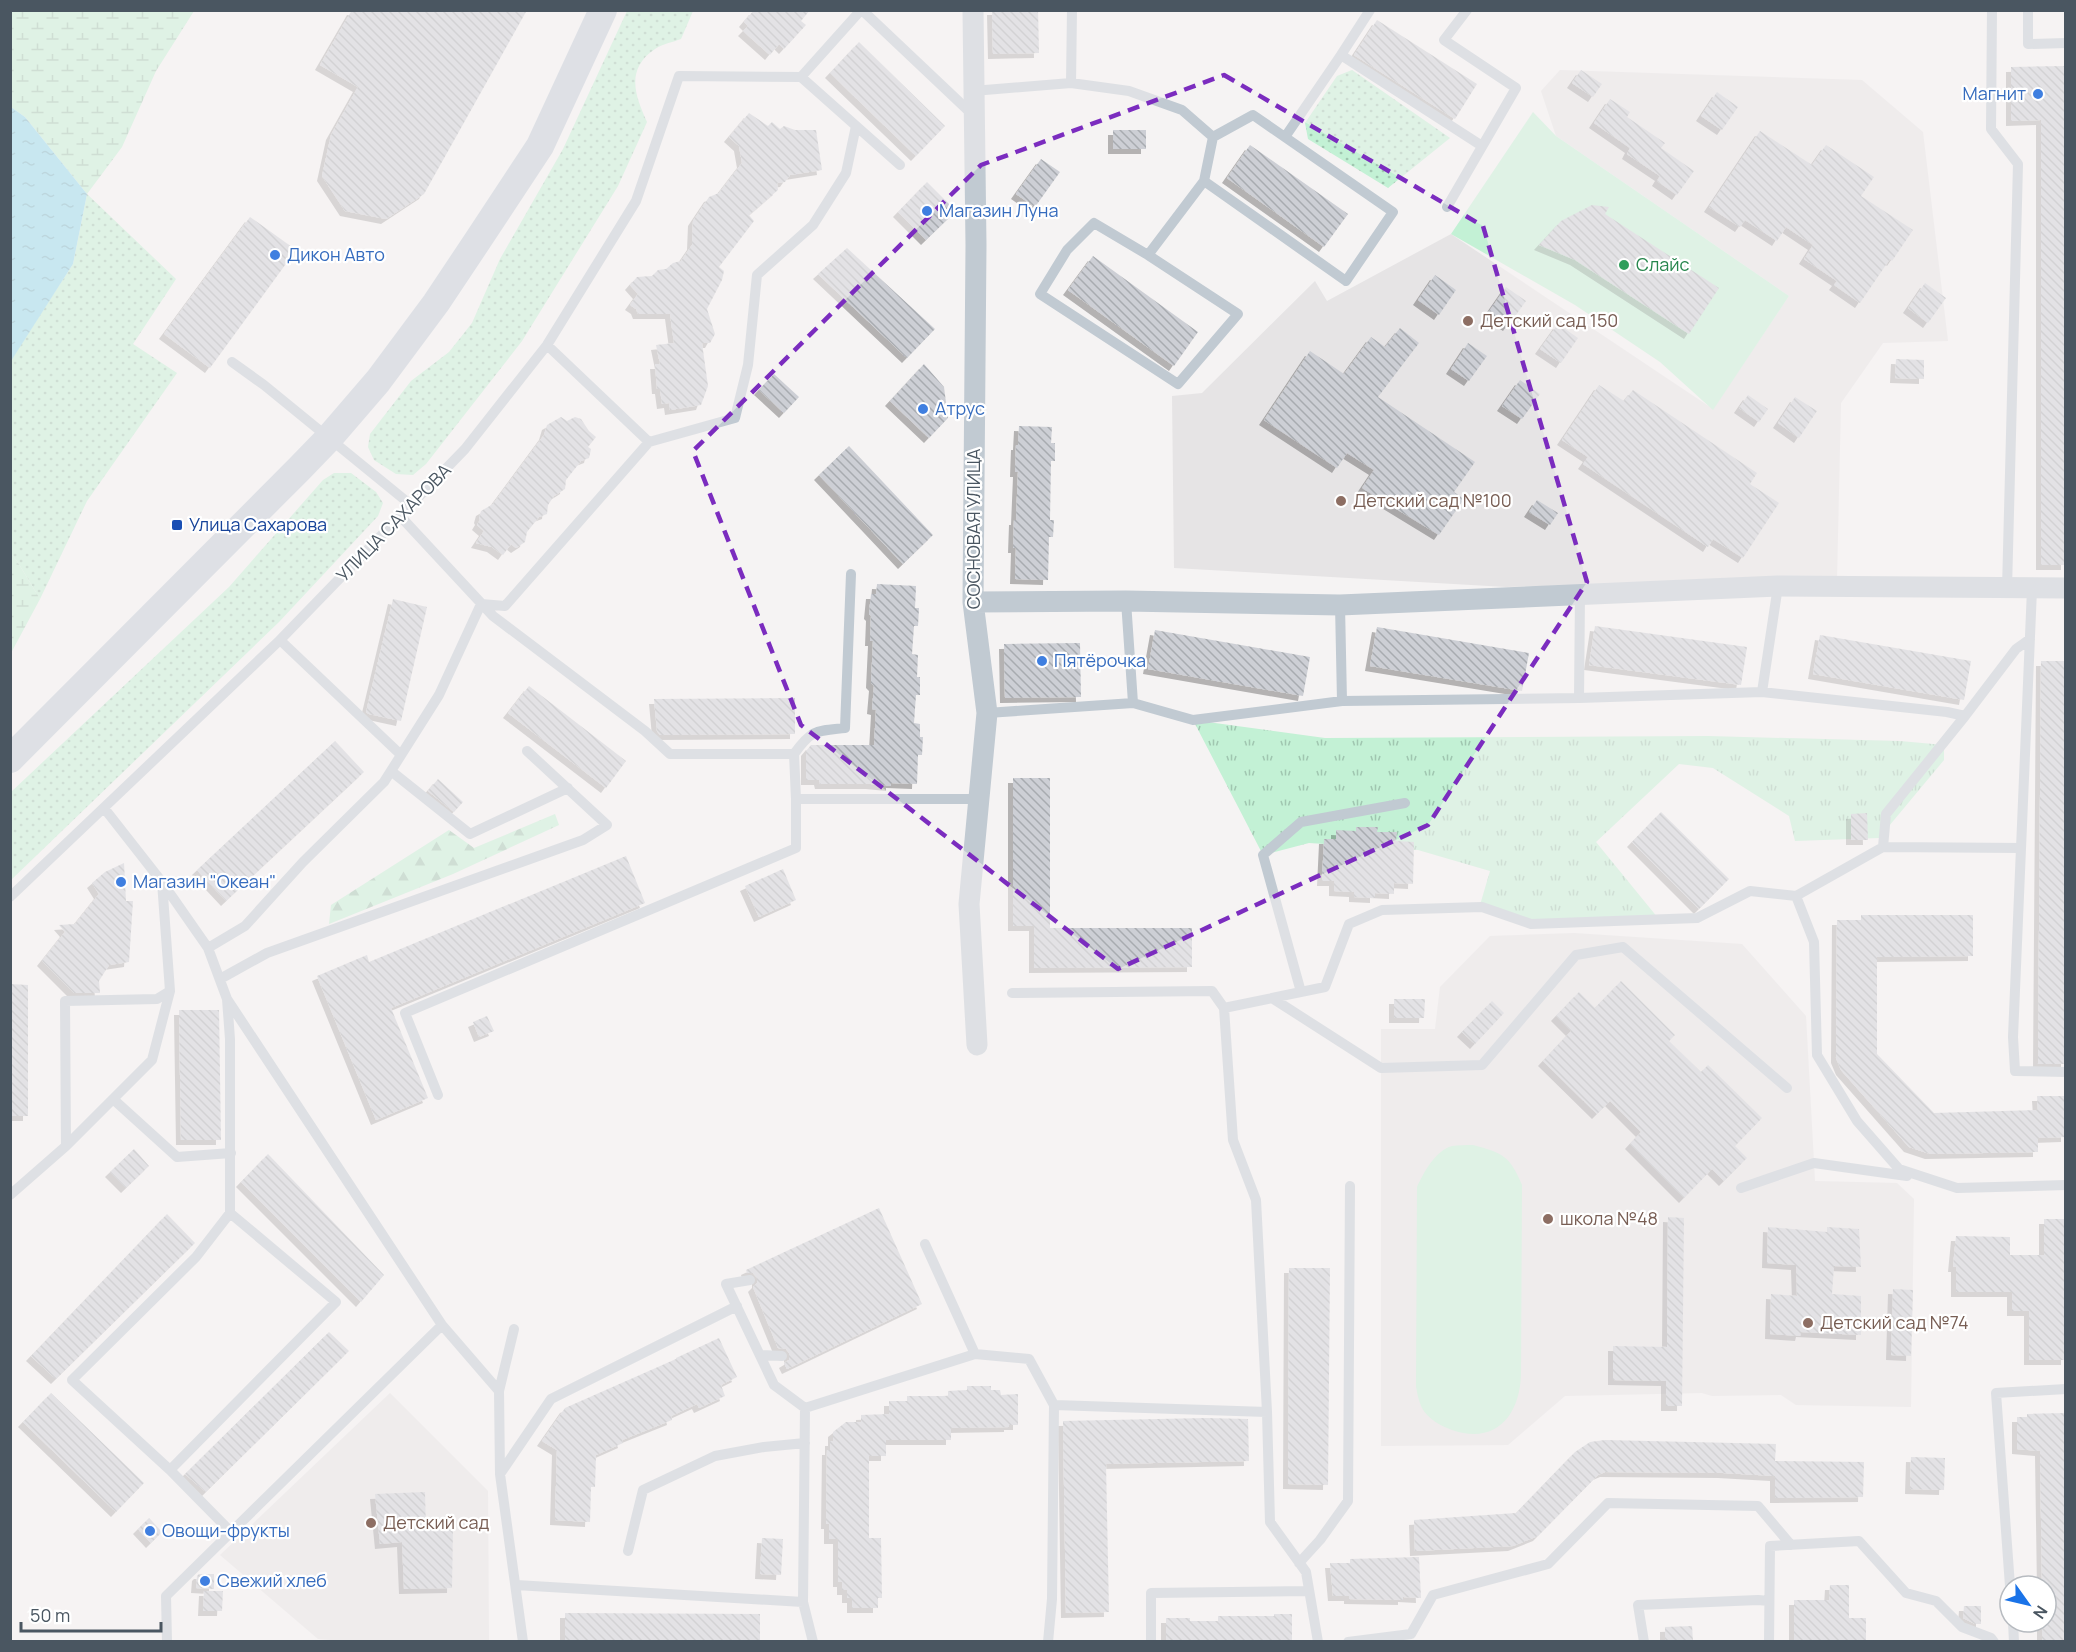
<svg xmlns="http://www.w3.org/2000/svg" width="2076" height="1652" font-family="Manrope,sans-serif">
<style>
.education{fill:#e6e4e5}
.grass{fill:url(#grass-dots)}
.forest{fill:url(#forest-firs)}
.wetland{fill:url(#wetland-marsh)}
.park{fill:url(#park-tufts)}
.garden{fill:#c3f1d5}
.water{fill:url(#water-ripples)}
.building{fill:url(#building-back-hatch);filter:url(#shadow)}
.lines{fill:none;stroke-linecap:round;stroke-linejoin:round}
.lane{stroke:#c1cad2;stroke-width:10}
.street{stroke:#c1cad2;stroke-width:21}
.secondary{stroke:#c1cbd6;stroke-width:28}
.marked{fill:none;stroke:#7b2cbf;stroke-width:4.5;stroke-dasharray:12 8;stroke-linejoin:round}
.shop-dot{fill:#3f7fe0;stroke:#fff;stroke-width:2}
.leisure-dot{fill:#2e9e5b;stroke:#fff;stroke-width:2}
.education-dot{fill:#8d6e63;stroke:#fff;stroke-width:2}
.transit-dot{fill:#1a4fb4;stroke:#fff;stroke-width:2}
.labels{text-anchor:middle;stroke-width:4.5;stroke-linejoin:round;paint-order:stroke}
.shop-label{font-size:18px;fill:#366cbe;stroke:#fff;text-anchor:start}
.leisure-label{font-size:18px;fill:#27864d;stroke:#fff;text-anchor:start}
.education-label{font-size:18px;fill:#785e54;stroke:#fff;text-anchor:start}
.street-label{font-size:18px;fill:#4a5661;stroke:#fff}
.transit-label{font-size:18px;fill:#164399;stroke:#fff;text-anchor:start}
</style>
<defs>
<pattern id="grass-dots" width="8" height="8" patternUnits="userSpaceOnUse" patternTransform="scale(1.5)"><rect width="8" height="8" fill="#c3f1d5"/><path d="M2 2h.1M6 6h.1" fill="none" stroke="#a0c6b0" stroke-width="1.8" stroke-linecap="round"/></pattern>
<pattern id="forest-firs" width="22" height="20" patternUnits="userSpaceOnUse" patternTransform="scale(1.5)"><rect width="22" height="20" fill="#c3f1d5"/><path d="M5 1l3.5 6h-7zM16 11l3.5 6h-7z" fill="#a0c6b0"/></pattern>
<pattern id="wetland-marsh" width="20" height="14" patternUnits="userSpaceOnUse" patternTransform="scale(1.5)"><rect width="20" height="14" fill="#c3f1d5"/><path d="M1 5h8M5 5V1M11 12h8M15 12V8" fill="none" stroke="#a0c6b0"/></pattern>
<pattern id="park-tufts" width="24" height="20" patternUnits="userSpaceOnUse" patternTransform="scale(1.5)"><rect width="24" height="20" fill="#c3f1d5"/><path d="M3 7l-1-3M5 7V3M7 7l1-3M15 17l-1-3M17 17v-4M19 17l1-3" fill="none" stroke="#a0c6b0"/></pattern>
<pattern id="water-ripples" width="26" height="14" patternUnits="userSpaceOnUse" patternTransform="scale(1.5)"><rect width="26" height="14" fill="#90daee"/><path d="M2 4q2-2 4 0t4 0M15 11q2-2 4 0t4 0" fill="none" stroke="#78b4c4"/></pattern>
<pattern id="building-back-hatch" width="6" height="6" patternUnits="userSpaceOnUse" patternTransform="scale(1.5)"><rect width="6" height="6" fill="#cdcfd5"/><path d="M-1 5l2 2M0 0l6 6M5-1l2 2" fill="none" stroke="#a8abb0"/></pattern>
<filter id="shadow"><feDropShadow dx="-5" dy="5" stdDeviation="0" flood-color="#0004"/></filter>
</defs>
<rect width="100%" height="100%" fill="#f5f3f3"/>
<path class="education" d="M1560,70L1862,80L1923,132L1948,341L1883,343L1841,403L1837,579L1506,587L1174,568L1172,396L1202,393L1315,281L1327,301L1451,234L1713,409L1789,296L1556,136L1541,91Z
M1574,933L1742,944L1806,1016L1815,1181L1897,1183L1914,1199L1911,1407L1796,1405L1781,1395L1712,1396L1702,1393L1565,1396L1508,1445L1381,1446V1029H1435L1440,987L1490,936Z
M390,1393L488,1491L489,1641L354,1642L318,1639L220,1555Z"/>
<path class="grass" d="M627,11H693L681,39C673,42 662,44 655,49C625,69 635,96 647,122L618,186L522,341L426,464L413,475L396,474L374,460L368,447L370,434L411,381L449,352L472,323L500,259L563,149Z
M1352,70L1450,138L1388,188L1308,139L1305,123L1337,76Z
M87,194L176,279L133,344L177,373L87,501L40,599L17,561L11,554L10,361L73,264Z
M334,473H351L376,492L383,503L378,516L279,622L11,880V792L229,587L323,480Z"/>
<path class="forest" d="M555,814L559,825L453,874L329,924L331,905L449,830L474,848Z"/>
<path class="wetland" d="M10,11H194L156,71L122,147L87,194L25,117L11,107Z
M11,554L17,561L40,599L11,653Z"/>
<path class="park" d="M1193,720L1325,738L1708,736L1900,741L1944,745V760L1879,838L1795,841L1789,816L1713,768L1679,764L1596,842L1658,918L1531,924L1480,905L1490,871L1418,850L1309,843L1263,855Z"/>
<path class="garden" d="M1533,112L1556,136L1789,296L1713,410L1660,362L1575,305L1451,234Z
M1473,1145C1503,1153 1510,1156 1522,1185L1521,1374C1520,1416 1495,1445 1452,1430C1441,1426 1428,1419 1422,1408C1419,1402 1417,1393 1416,1386L1417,1187C1424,1172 1435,1151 1452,1146C1458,1145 1467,1145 1473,1145Z"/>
<path class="water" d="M11,107L25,117L87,194L73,264L11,361Z"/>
<path class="building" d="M352,10H527L424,194L386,219L345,211L322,176L331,135L358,87L320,65Z
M754,10H810L801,21L806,25L784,49L779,44L770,55L743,31L748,26L744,22Z
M992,10H1038L1039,53L993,54Z
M1377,20L1477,84L1455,119L1354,55Z
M859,42L945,126L916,156L830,73Z
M2066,66V565H2041V120L2011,121V67Z
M1581,70L1602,84L1593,97L1572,83Z
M1717,92L1738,107L1722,130L1701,116Z
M1610,99L1630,112L1627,117L1665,143L1661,148L1694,171L1677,195L1657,181L1660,176L1627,154L1630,148L1594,123Z
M749,113L768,126L772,122L780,129L784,126L795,130H816L822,170L790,175L785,182L777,183L778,190L749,215L754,221L719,267L724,271L722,280L707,309L715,334L710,343H702L708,386L701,405L670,410L669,403L662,404L660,389H657L655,364H660L656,345L674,343L670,314H638L636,309L630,305L638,294L630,285L637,277L652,276L658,270L666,269L673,263L681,261L692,245L693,221L709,197L719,193L742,163L739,146L729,137Z
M1113,130H1146V149H1113Z
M1760,131L1812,165L1826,145L1874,177L1861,196L1913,230L1892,261L1890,259L1860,303L1834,285L1837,281L1804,259L1813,245L1786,227L1777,241L1745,220L1740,227L1709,207Z
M1250,145L1348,214L1324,247L1227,178Z
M1041,159L1060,172L1035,207L1016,194Z
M927,182L956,211L926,240L898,212Z
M1592,205L1609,207L1605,214L1719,288L1689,334L1575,260L1539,245L1561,221Z
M250,217L296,250L210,368L164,334Z
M847,248L935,329L907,358L818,274Z
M1093,256L1198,332L1174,366L1068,290Z
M1435,275L1456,290L1439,315L1418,300Z
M1925,283L1946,298L1928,323L1908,308Z
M1506,287L1526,301L1508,326L1488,313Z
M1558,324L1578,338L1561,363L1540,349Z
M1400,328L1419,343L1378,397L1475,462L1454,492L1464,499L1439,535L1362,488L1374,470L1347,453L1337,468L1264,420L1310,351L1344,374L1371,337L1385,347Z
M1468,343L1487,356L1469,381L1451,369Z
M1896,359L1924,360V379L1895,378Z
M924,364L944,387L948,418L929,438L890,401Z
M774,374L799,397L784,413L759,390Z
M1520,380L1540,394L1522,419L1502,406Z
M1599,385L1624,401L1633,390L1757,473L1750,484L1779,503L1743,558L1713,539L1708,547L1583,464L1588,457L1562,440Z
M1748,395L1768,409L1759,422L1739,408Z
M1795,397L1817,411L1799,438L1778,423Z
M561,417L567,421L575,417L581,419L589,431L596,437L588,447L591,449L589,458L581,461L566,480L565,489L554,496L548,505L547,514L539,517L527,532L525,542L516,548L511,544L503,555L492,547L476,543L484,531L477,525L480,520L479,518L481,511L493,504L544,435L547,425Z
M1019,426L1052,427L1051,443H1055V461H1051L1050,520H1054L1053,537H1049L1048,580L1015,579L1016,548H1013L1014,520H1016L1018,472H1015L1016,445H1018Z
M849,446L933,535L903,564L819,475Z
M1537,500L1558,513L1550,525L1529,512Z
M877,584L916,586L915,608H919L918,626H914L912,654L918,655L917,677H920V695H916L914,723L920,724V737H923L922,755H918L917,784L891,783V786L871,784H820L819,780H806V751L811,745H874L876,710L872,709L874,686L871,683L873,641H870L871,616L869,614L871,594H876Z
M393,599L427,607L401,721L369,714L366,712Z
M1595,626L1747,647L1741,685L1589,665Z
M1377,627L1529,653L1522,691L1370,666Z
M1155,630L1310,657L1303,696L1148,669Z
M1820,635L1971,661L1964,700L1813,674Z
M1080,643L1081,697L1005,698L1004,644Z
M2041,661H2066V1064H2038Z
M529,686L626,761L606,788L508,713Z
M795,698V734L660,735L657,731L654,699Z
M335,741L364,772L226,901L197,870Z
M1013,778H1050V928H1192V967L1034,968V926H1013Z
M438,779L463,802L454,812L428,791Z
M1661,812L1729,879L1699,909L1632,842Z
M1867,813L1868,840H1851V814Z
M1356,827H1378L1377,832H1397L1396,841L1414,842L1413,884L1394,883V894L1375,893V898L1354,897V892L1334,891V881H1322L1324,839H1336V830L1356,831Z
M626,856L645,903L391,1008L428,1098L376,1120L317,976L367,955L369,962Z
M124,863L126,901H133L129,962L109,965L99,981L100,993H74L42,961L65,932L59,925L75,924L99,894L92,883L105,872Z
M783,869L796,900L759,917L745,886Z
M1861,915H1973V956L1877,957V1054L1934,1113L2038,1110L2037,1096H2066V1137L2038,1138V1152L1930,1154L1909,1147L1841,1070L1836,1058L1837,920H1861Z
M1621,981L1675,1035L1669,1041L1701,1072L1708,1065L1762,1118L1735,1146L1747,1158L1724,1181L1712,1169L1684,1198L1630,1144L1641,1132L1610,1101L1597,1114L1543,1061L1571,1031L1556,1016L1579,992L1595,1008Z
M10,984L28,985V1116H10Z
M1394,999H1425L1424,1018H1394Z
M1492,1001L1504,1013L1475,1044L1462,1032Z
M179,1010H219L221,1140H181Z
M487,1016L494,1031L479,1037L473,1022Z
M134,1149L149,1166L126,1188L110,1172Z
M268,1154L384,1275L361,1302L241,1182Z
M879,1208L922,1304L787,1369L784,1363L789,1360V1353L786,1349L778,1348L753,1287L757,1283V1278L753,1273H747L746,1270Z
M167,1214L195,1243L56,1379L31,1356Z
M1668,1217L1684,1218L1682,1406H1666V1381L1613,1380V1346L1667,1347Z
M2044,1219H2066V1360H2029V1311H2012V1292H1956V1267H1953L1956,1236L2010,1237V1255H2044Z
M1768,1227L1827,1232V1227L1859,1229L1861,1267L1834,1266L1832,1294L1861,1296V1335L1801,1332L1800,1336L1770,1334L1771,1294L1797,1296L1796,1265L1767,1263Z
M1289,1268H1330L1328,1485L1288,1484Z
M1893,1289L1913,1290L1911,1356L1891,1355Z
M329,1332L349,1351L206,1492L185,1474Z
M719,1338L737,1377L721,1385L725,1396L699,1408L697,1404L671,1416L672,1420L622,1440L623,1443L596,1455L595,1487H591L590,1522L555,1520L557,1450L542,1441L565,1408L676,1359V1358Z
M967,1386H991V1390H1000L1001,1395L1018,1394V1425H1009V1427L951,1428V1440H886V1456H869V1538H881L882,1598H878V1608H852V1598H847V1590H842V1582H838V1539H829V1524H826L827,1450H830V1441H833V1432L846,1422H861V1415L889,1414V1401H907V1396H948V1391L967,1390Z
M51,1393L144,1483L116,1512L23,1422Z
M2066,1413V1641H2042V1622H2046V1586L2042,1585L2040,1451L2017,1449V1417H2027V1414Z
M1206,1418L1248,1419L1249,1461L1106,1464L1109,1612L1066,1613L1063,1421Z
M1605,1440L1776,1444L1775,1461L1864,1462L1863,1497L1775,1498V1476L1723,1473L1605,1472L1598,1475L1538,1536L1513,1546L1415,1551L1414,1520L1516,1513L1575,1452L1590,1442Z
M1911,1457L1945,1458L1944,1490L1910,1489Z
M425,1492L426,1530L453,1529L452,1588L404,1589L402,1542L380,1544L375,1494Z
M149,1518L162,1532L151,1543L138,1529Z
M762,1538L783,1539L781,1575L760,1574Z
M1419,1557L1421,1598L1403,1597V1600L1349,1599V1596H1333L1330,1563H1350V1559Z
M199,1574H214V1589L196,1588L197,1576Z
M1830,1585H1849V1618H1866V1641H1794V1600H1829Z
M204,1591H223L222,1611H203Z
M1964,1606H1981V1624H1975L1963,1618Z
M565,1613L760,1614V1641H565Z
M1274,1614H1292V1641H1166V1618H1190V1621H1218V1616H1274Z
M1692,1626L1693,1641H1665V1627Z"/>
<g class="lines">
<path class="lane" d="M862,10L973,115
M1992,10L1991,129L2018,164L2007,589
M2028,10V44L2066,43
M1341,55L1370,10
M801,77L861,10
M1071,83L1072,10
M973,91L1071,83L1129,91L1182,110L1213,137L1253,115L1393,212L1346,281L1204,181L1213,137
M1285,137L1341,55L1482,146
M1447,207L1516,88L1444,40L1467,10
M1148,255L1094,223L1067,250L1040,294L1178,384L1238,314L1148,255L1204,181
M232,362L264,385L411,505
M649,442L735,418L748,365L757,275L813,225L846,173L856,126
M401,517L493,616L645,731L670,754H794L796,799H980
M2032,589L2013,1037L2015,1071L2066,1072
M1580,594L1579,698L1762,692L1778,586
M1126,601L1133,703L1193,720L1342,701L1340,605
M280,640L401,755
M1762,692L1947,712L1965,716
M1342,701L1579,698
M987,713L1133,703
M794,754C812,729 816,731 845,728L851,574
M391,771L470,834L568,788
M104,808L162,882L208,948L227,999L230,1039V1213
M1883,847L1886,814L1965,716L2016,649L2030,639
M1796,896L1883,847L2021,848
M10,897L280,640L465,449L547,345L636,201L679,76L801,77L900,165
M208,948L245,926L303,862L384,782L439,695L481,604L505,606L649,442L547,345
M220,979L267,953L583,840L607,825L527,751
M1301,992L1263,855L1301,822L1405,803
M1012,993L1212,991L1224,1008L1325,987L1349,924L1382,910L1482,907L1531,924L1697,918L1750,891L1796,896L1814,942L1817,1055L1857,1121L1899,1169L1957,1188L2066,1185
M1272,998L1381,1068L1482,1065L1576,955L1623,947L1787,1088
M227,999L442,1325L499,1391L500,1474L523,1642
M1224,1008L1233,1140L1256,1200L1267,1412
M438,1095L405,1013L796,848V799
M113,1099L177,1157L231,1153
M66,1146L152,1060L170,991
M1741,1188L1814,1163L1907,1176
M10,1195L66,1146L65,1001L157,999L170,991L162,882
M925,1244L975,1354
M750,1280L726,1284L774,1385L805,1408
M761,1355L782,1356
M499,1391L514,1329
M170,1470L72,1380L196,1257L230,1213L336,1302L170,1470L231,1532
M500,1474L551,1399L737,1306
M628,1551L643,1490L715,1456L764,1447L805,1443
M1299,1563L1320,1540L1348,1501L1350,1186
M516,1585L803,1602
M2010,1586L1996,1393L2066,1389
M2013,1622L2014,1642
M167,1642L166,1596L442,1325
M813,1642L803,1602L805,1408L975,1354L1029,1359L1054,1405
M1048,1642L1052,1599L1054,1405L1267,1412L1270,1522L1306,1572L1318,1642
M1151,1642V1593L1308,1591
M1348,1642L1411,1634L1433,1595L1548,1564L1608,1503L1758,1506L1791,1545
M1644,1642L1638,1605L1758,1600L1769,1601
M1769,1642L1770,1546L1859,1541L1906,1593L1936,1601L1962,1627L1991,1638L1994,1642"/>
<path class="street" d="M973,10L976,245L973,602L987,713L969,904L977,1045
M973,602L1126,601L1340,605L1778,586L2066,588"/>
<path class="secondary" d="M10,759L299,469L329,438L378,381L436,303L478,240L540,146L603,10"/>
</g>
<path d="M0 0H2076V1652H0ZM1224,75L1483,226L1587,582L1428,825L1118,969L801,725L693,451L981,165Z" fill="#f5f3f3" fill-opacity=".55" fill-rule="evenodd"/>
<path class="marked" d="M1224,75L1483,226L1587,582L1428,825L1118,969L801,725L693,451L981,165Z"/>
<g class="shop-dot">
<circle cx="2038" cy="94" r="6"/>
<circle cx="927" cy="211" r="6"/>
<circle cx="275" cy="255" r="6"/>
<circle cx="923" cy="409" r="6"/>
<circle cx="1042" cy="661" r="6"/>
<circle cx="121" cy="882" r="6"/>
<circle cx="150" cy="1531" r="6"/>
<circle cx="205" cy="1581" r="6"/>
</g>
<circle class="leisure-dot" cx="1624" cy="265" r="6"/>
<g class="education-dot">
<circle cx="1468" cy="321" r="6"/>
<circle cx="1341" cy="501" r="6"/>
<circle cx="1548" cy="1219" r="6"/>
<circle cx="1808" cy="1323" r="6"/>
<circle cx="371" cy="1523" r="6"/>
</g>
<rect class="transit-dot" x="171" y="519" width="12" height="12" rx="3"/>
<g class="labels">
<g class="shop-label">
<text x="2026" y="100" text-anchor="end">Магнит</text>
<text x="939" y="217">Магазин Луна</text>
<text x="287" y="261">Дикон Авто</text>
<text x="935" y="415">Атрус</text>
<text x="1054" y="667">Пятёрочка</text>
<text x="133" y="888">Магазин "Океан"</text>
<text x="162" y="1537">Овощи-фрукты</text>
<text x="217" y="1587">Свежий хлеб</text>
</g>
<g class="leisure-label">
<text x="1636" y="271">Слайс</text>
</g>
<g class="education-label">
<text x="1480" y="327">Детский сад 150</text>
<text x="1353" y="507">Детский сад №100</text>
<text x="1560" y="1225">школа №48</text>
<text x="1820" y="1329">Детский сад №74</text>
<text x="383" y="1529">Детский сад</text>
</g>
<g class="street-label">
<text transform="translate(394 523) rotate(-46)" y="6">УЛИЦА САХАРОВА</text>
<text transform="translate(974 529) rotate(-90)" y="6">СОСНОВАЯ УЛИЦА</text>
</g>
<g class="transit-label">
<text x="189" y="531">Улица Сахарова</text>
</g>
</g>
<rect width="2076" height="1652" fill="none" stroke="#4a5661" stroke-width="24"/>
<g transform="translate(2028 1604) rotate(124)"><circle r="28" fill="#ffffff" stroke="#b7bbc0" stroke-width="1.5"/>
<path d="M0-4.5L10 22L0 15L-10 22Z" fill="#1a73e8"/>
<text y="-9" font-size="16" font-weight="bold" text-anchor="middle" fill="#4a5661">N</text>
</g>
<path d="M21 1622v9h140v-9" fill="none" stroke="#4a5661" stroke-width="3"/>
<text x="30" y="1622" font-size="18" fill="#4a5661" stroke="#ffffff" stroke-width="4.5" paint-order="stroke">50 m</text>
</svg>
